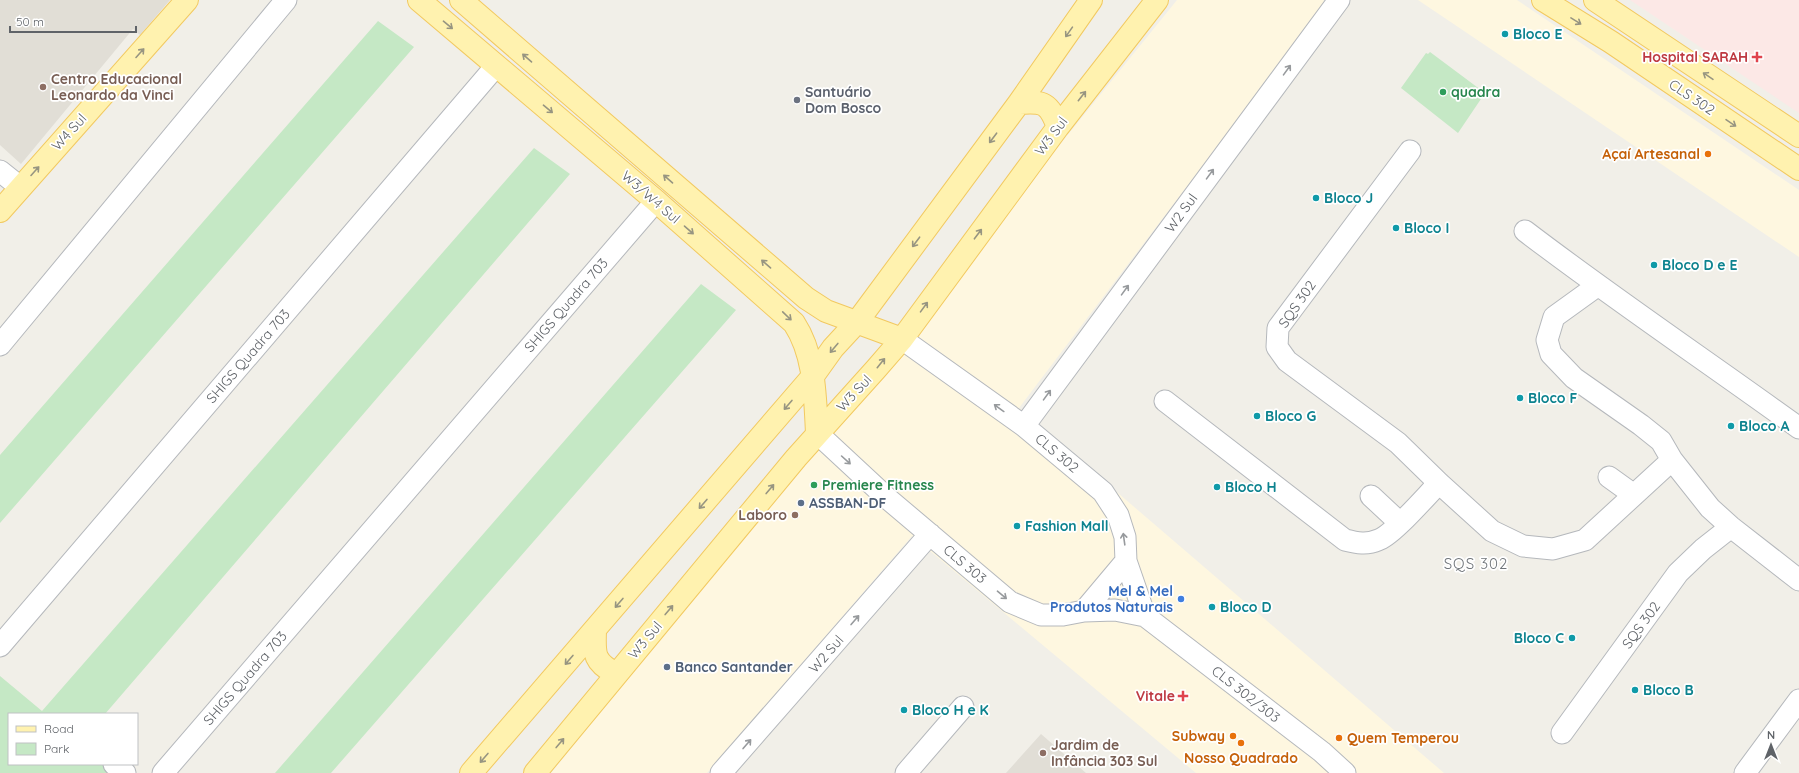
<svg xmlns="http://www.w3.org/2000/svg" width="1799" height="773" font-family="Quicksand,sans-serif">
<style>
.commercial{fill:#fef7e0}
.education{fill:#e1ded6}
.medical{fill:#fce8e6}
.green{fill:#c5e8c5}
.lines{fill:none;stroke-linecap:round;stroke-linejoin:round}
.minor-casing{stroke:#b5b8bc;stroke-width:23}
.major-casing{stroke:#f2c960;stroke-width:24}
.minor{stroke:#fff;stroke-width:21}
.major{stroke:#fff2af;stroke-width:22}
.oneway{stroke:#979581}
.oneway2{stroke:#979a9d}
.culture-dot{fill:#0f9aa8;stroke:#fff;stroke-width:1.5}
.health-dot{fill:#e0444e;stroke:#fff;stroke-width:1.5}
.education-dot{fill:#8d6e63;stroke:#fff;stroke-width:1.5}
.leisure-dot{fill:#2e9e5b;stroke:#fff;stroke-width:1.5}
.worship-dot{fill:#6b7280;stroke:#fff;stroke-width:1.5}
.food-dot{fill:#e8710a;stroke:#fff;stroke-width:1.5}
.service-dot{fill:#5c6f8a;stroke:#fff;stroke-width:1.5}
.shop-dot{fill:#3f7fe0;stroke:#fff;stroke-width:1.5}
.labels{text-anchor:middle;stroke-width:3.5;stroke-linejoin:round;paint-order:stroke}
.culture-label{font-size:14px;font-weight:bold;fill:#0d838f;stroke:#fff;text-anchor:start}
.health-label{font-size:14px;font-weight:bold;fill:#be3a42;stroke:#fff;text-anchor:end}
.education-label{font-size:14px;font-weight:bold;fill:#785e54;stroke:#fff;text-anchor:start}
.worship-label{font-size:14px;font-weight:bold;fill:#5b616d;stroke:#fff;text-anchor:start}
.leisure-label{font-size:14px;font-weight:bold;fill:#27864d;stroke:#fff;text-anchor:start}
.street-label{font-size:14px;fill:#5f6368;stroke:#fff}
.food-label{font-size:14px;font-weight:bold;fill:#c56008;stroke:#fff;text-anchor:end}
.service-label{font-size:14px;font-weight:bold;fill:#4e5e75;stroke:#fff;text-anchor:start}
.shop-label{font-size:14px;font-weight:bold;fill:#366cbe;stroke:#fff;text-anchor:end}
.neighbourhood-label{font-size:15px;letter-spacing:1px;fill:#70757a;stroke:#fff}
</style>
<rect width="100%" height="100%" fill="#f1efe8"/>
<path class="commercial" d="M1177,0H1323L1326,3L1019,408L1444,773H1196L912,536L707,773H551Z
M1418,0H1517L1799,190V257Z"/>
<path class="education" d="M0,0H170L140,35L133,29L21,164L0,145Z
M1041,734L1086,773H1006Z"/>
<path class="medical" d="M1630,0H1799V113Z"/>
<path class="green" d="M378,21L414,47L0,523V455Z
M1430,52L1485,93L1458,133L1401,88L1426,53L1428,54Z
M534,148L570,174L105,714H9V764H102L114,773H0V676L42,711Z
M701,284L736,310L331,773H275Z"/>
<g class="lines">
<defs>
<path id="minor" d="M1410,151L1278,328L1277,347L1287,361L1398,443L1439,483L1492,531L1523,546L1553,549L1585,540L1672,460L1710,508L1731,527L1799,580
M0,171L20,187
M1525,231C1614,299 1708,362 1799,428
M1597,286L1554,317L1547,340L1551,354L1574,378L1641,425L1661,441L1672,460
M902,339L1024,426L1103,492L1118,515L1125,537L1126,561L1145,616
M0,345L286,0
M1165,401L1345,540C1357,543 1367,545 1378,540C1392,536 1427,495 1439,483
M1024,426L1339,0
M817,433L887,498L1010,602L1041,615H1063L1084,611L1115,610L1145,616L1322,752L1345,773
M1609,477L1634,495
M1371,496L1400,523
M1084,611L1126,561
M0,646L496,66
M1562,733L1678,573L1703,549L1731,527
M114,764L125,773
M163,773L656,201
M721,773L930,534
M906,773L963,707
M1745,773L1799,700"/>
<path id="major" d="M419,0L656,201L794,323C815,355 815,396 817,433
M461,0L806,298L826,311L902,339
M1543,0L1611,42L1799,169
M1595,0L1799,136
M1019,103C1044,101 1049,103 1058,127
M0,211L187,0
M595,631C594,655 594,662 616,674
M471,773L813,376L833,348L857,322L1019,103L1091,0
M535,773L796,458L876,369L902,339L1058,127L1157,0"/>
</defs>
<use href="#minor" class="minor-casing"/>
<use href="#major" class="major-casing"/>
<use href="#minor" class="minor"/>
<use href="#major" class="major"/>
</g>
<defs><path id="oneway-shaft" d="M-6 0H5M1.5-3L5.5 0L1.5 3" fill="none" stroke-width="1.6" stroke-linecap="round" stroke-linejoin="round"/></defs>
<g class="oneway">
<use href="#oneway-shaft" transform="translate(1576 21) rotate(32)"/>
<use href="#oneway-shaft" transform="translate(448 25) rotate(40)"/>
<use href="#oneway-shaft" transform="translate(1069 32) rotate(125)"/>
<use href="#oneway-shaft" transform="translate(140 53) rotate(-48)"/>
<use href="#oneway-shaft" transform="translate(527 58) rotate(-139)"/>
<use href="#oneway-shaft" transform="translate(1708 76) rotate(-146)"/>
<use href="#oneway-shaft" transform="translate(1082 96) rotate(-52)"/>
<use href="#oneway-shaft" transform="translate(548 109) rotate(40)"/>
<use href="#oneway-shaft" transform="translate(1731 123) rotate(34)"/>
<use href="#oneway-shaft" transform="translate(993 138) rotate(127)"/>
<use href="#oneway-shaft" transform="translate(35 171) rotate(-48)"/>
<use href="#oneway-shaft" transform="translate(668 179) rotate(-139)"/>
<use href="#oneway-shaft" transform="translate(689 230) rotate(41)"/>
<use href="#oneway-shaft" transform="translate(978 234) rotate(-53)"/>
<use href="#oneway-shaft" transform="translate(916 242) rotate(127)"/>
<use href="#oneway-shaft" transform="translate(766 264) rotate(-139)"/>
<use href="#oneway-shaft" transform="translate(924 307) rotate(-54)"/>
<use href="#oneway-shaft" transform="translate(787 316) rotate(44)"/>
<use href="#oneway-shaft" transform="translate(834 348) rotate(130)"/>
<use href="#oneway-shaft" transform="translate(881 363) rotate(-51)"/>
<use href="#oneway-shaft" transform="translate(788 405) rotate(131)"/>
<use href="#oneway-shaft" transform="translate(770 489) rotate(-50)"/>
<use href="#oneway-shaft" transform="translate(703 504) rotate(131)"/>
<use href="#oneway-shaft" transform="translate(619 603) rotate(131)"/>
<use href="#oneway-shaft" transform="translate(669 610) rotate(-50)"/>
<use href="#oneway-shaft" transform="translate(569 660) rotate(131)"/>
<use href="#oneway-shaft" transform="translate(560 743) rotate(-50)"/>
<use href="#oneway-shaft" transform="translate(484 758) rotate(131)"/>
</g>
<g class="oneway2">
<use href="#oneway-shaft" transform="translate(1287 70) rotate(-54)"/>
<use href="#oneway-shaft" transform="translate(1210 174) rotate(-54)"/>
<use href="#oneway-shaft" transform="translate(1125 290) rotate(-54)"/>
<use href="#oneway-shaft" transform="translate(1047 395) rotate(-54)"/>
<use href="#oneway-shaft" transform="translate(999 408) rotate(-144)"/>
<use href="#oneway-shaft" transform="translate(846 460) rotate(42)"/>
<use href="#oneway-shaft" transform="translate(1124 539) rotate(-98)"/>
<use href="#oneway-shaft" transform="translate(1002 595) rotate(40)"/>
<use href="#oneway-shaft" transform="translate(855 620) rotate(-49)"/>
<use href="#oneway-shaft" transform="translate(747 744) rotate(-49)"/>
</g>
<g class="culture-dot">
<circle cx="1505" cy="34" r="4"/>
<circle cx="1316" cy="198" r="4"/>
<circle cx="1396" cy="228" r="4"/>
<circle cx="1654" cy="265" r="4"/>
<circle cx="1520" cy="398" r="4"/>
<circle cx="1257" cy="416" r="4"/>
<circle cx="1731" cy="426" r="4"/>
<circle cx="1217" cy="487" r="4"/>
<circle cx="1017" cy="526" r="4"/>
<circle cx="1212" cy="607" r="4"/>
<circle cx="1572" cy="638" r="4"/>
<circle cx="1635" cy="690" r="4"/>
<circle cx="904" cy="710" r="4"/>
</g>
<g class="health-dot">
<path d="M1755 51h4v4h4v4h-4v4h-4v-4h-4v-4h4z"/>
<path d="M1181 690h4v4h4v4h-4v4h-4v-4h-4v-4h4z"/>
</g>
<g class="education-dot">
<circle cx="43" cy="87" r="4"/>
<circle cx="795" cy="515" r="4"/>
<circle cx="1043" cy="753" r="4"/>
</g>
<g class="leisure-dot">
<circle cx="1443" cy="92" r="4"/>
<circle cx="814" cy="485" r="4"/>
</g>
<circle class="worship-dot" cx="797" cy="100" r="4"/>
<g class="food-dot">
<circle cx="1708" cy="154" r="4"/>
<circle cx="1233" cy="736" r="4"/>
<circle cx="1339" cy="738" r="4"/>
<circle cx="1241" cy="743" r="4"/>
</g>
<g class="service-dot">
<circle cx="801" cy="503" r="4"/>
<circle cx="667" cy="667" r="4"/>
</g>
<circle class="shop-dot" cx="1181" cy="599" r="4"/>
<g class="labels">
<g class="culture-label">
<text x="1513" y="39">Bloco E</text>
<text x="1324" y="203">Bloco J</text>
<text x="1404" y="233">Bloco I</text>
<text x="1662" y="270">Bloco D e E</text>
<text x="1528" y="403">Bloco F</text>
<text x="1265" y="421">Bloco G</text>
<text x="1739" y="431">Bloco A</text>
<text x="1225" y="492">Bloco H</text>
<text x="1025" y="531">Fashion Mall</text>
<text x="1220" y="612">Bloco D</text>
<text x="1564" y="643" text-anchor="end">Bloco C</text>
<text x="1643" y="695">Bloco B</text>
<text x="912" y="715">Bloco H e K</text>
</g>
<g class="health-label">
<text x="1748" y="62">Hospital SARAH</text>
<text x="1175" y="701">Vitale</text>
</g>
<g class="education-label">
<text x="51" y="84">Centro Educacional<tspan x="51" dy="16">Leonardo da Vinci</tspan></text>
<text x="787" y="520" text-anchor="end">Laboro</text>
<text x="1051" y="750">Jardim de<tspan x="1051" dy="16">Infância 303 Sul</tspan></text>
</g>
<g class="worship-label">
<text x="805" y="97">Santuário<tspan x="805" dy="16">Dom Bosco</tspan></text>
</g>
<g class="leisure-label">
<text x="1451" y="97">quadra</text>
<text x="822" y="490">Premiere Fitness</text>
</g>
<g class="street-label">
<text transform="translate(1692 97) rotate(34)" y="5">CLS 302</text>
<text transform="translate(69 132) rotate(-48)" y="5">W4 Sul</text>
<text transform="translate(1051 136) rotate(-53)" y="5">W3 Sul</text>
<text transform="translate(651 197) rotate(41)" y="5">W3/W4 Sul</text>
<text transform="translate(1181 213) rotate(-54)" y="5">W2 Sul</text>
<text transform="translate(1297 304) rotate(-55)" y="5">SQS 302</text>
<text transform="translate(566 305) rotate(-49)" y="5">SHIGS Quadra 703</text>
<text transform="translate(248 356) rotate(-49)" y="5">SHIGS Quadra 703</text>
<text transform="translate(854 393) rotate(-47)" y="5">W3 Sul</text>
<text transform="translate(1057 453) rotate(40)" y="5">CLS 302</text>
<text transform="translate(965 564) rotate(40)" y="5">CLS 303</text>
<text transform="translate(1641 625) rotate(-54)" y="5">SQS 302</text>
<text transform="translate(645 640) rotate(-50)" y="5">W3 Sul</text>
<text transform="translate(826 654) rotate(-49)" y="5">W2 Sul</text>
<text transform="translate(245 678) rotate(-49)" y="5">SHIGS Quadra 703</text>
<text transform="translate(1246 694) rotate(38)" y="5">CLS 302/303</text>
</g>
<g class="food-label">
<text x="1700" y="159">Açaí Artesanal</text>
<text x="1225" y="741">Subway</text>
<text x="1347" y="743" text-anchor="start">Quem Temperou</text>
<text x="1241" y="763" text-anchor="middle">Nosso Quadrado</text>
</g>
<g class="service-label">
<text x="809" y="508">ASSBAN-DF</text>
<text x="675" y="672">Banco Santander</text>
</g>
<g class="shop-label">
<text x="1173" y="596">Mel &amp; Mel<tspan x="1173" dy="16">Produtos Naturais</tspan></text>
</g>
<g class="neighbourhood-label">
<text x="1476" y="569">SQS 302</text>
</g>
</g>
<rect x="8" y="713" width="130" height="52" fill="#ffffff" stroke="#bfc1c3"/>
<rect x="16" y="726" width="20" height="6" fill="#fff2af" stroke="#bfc1c3"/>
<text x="44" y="733" font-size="12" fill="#5f6368">Road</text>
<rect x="16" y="743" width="20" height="12" fill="#c5e8c5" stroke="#bfc1c3"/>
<text x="44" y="753" font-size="12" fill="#5f6368">Park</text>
<g transform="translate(1771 745)" stroke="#ffffff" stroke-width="3" paint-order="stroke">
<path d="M0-3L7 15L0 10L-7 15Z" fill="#5f6368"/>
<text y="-6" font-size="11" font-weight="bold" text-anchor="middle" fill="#5f6368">N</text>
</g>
<path d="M10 26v6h126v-6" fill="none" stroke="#5f6368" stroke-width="2"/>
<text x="16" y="26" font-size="12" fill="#5f6368" stroke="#ffffff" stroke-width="3" paint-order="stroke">50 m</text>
</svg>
